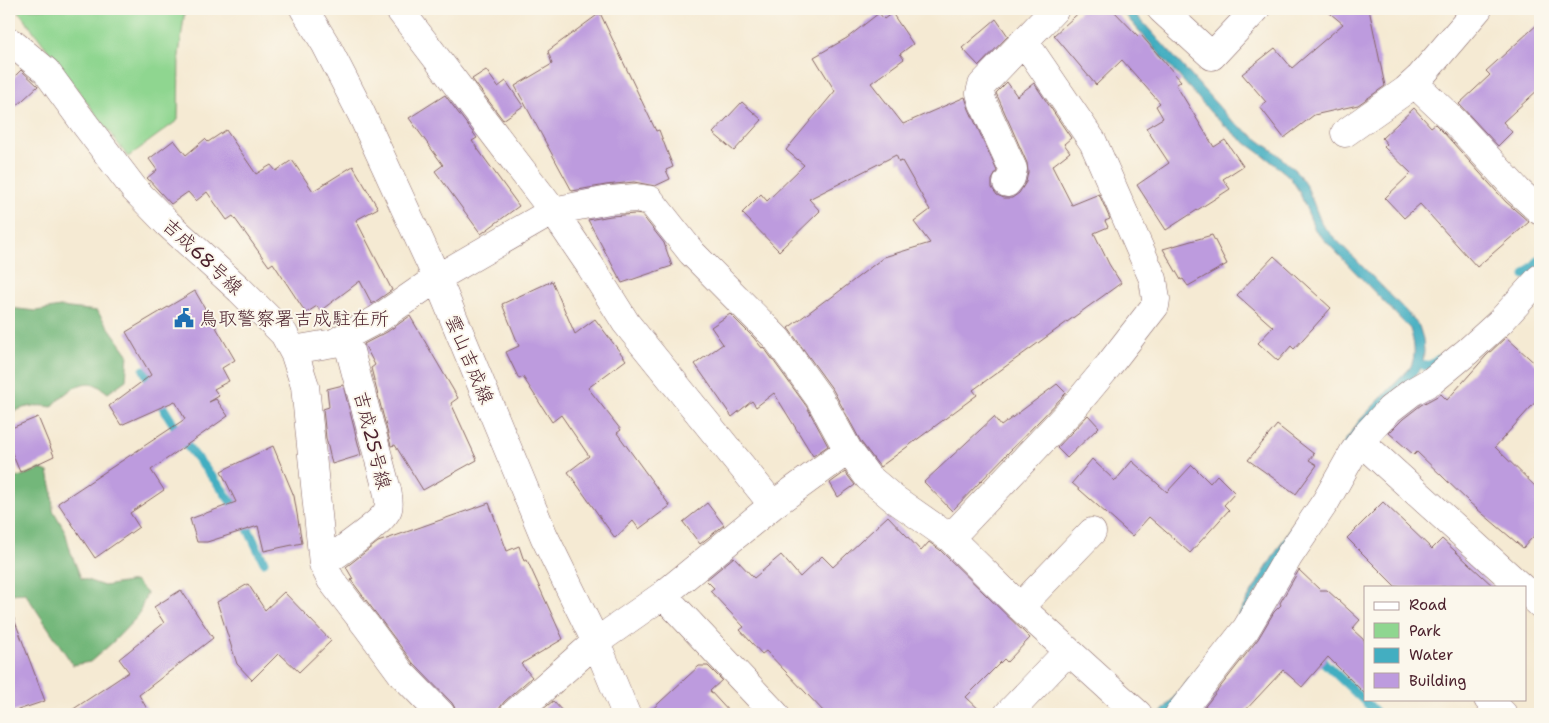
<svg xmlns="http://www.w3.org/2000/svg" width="1549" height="723" font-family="'Shantell Sans','Klee One',sans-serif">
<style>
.green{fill:#8fd690;stroke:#6c7a5e}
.forest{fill:#73b77a;stroke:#5e6b52}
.water{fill:#43aec1;stroke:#466676}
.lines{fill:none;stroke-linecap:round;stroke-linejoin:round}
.stream{stroke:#43aec1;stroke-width:9}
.building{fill:#bd9bde}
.minor-casing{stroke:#866666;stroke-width:29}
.minor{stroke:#fff;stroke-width:28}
.labels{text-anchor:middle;stroke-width:4;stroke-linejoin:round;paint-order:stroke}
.street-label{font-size:19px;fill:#4a1f2b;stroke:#fbf7ec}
.poi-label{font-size:19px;fill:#4a1f2b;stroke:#fbf7ec;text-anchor:start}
</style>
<rect width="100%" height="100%" fill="#fbf7ec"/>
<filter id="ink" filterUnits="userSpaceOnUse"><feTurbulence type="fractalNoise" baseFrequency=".02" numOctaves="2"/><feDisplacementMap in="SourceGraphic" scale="10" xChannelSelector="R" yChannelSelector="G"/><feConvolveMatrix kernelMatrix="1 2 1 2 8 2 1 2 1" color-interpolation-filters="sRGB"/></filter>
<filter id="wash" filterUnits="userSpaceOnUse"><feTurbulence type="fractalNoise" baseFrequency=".0096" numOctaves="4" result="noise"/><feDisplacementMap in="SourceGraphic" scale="20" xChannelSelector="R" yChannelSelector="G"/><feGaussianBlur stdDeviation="1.12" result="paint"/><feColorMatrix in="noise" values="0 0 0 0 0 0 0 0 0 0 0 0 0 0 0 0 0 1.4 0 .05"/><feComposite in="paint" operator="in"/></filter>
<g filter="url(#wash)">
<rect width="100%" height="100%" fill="#f5ead3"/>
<path class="green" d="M17,9H185L179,55L178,120L128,157Z"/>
<path class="forest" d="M60,307L97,311L128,354L126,380L108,393C104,390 99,386 94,384C80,379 60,397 52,407C38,404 21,406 9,415V308L36,311Z
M9,467L15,478L41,469L48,472L52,490L53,510L65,531L71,553L81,578L104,586L135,581L147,593L138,616L112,643L90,662L73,665L25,593L9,594Z"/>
<path class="water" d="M1120,9H1131L1230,119L1275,152L1297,172L1308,189L1322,225L1404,309L1419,326L1423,339L1424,351L1423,363L1417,373L1322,500L1172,714H1160L1219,643L1237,617L1259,580L1293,524L1315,493L1345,441L1359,421L1410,368C1417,355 1414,342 1410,329L1315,230L1299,191L1290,177L1268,159L1238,137L1213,115Z"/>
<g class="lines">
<path class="stream" d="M1525,275L1540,259
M1424,366L1432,364L1439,359
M144,370L164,409L188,447L222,489L244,521L264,562
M1315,654L1378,714"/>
</g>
<g id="blocks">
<path class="building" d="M1083,9H1112L1139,37L1141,35L1181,81L1176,85L1214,147L1225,140L1243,166L1223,179L1230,189L1166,230L1137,185L1169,163L1146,128L1163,118L1156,106L1160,103L1122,60L1096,85L1054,35Z
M1325,9H1369L1385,86L1358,105L1314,115L1284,138L1260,107L1266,102L1242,74L1275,48L1292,68L1343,24Z
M600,13L656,131L659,130L673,167L666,170L670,179L655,186L634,182L606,185L572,191L515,86L552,64L548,51Z
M879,13L884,19L892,13L913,44L900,54L904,59L871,83L903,124L965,97L969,109L997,171L992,180V188L997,195L1004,198H1012L1019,193L1026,182L1028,172L1027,163L996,93L1007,82L1017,96L1034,83L1071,138L1064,144L1070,152L1052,166L1072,205L1099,194L1110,219L1105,221L1108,227L1094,233L1109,264L1121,283L973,390L977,395L880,467L861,442L833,390L788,328L827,299L828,300L884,257L930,243L914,222L930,210L902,161L899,162L896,155L809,199L820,211L779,251L742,213L761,194L767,201L804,165L786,150L835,91L814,57L847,38Z
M996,19L1008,36L979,66L962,48Z
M1540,22V88L1503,122L1512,132L1498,146L1459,104L1490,75L1486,71Z
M21,70L38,86L9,113V82Z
M486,70L498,87L506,81L523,106L503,120L472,79Z
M445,95L477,138L472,141L519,206L481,234L435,171L443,165L409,118Z
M742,102L762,120L734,151L713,133Z
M1414,108L1431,127L1435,124L1444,133L1506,202L1529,222L1477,267L1420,204L1404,218L1385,198L1411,173L1384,147L1387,144L1382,138Z
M226,130L256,174L271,165L276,171L292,160L313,191L353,166L378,208L356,220L392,290L372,304L360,281L320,311L317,306L306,313L273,263L269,266L233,216L227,220L207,192L196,201L188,192L171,204L147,178L157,170L149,159L174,140L186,155L205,139L208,142Z
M635,214L642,215L664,243L672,266L622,283L588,220L611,216Z
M1212,235L1227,264L1188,286L1183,279L1181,280L1163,249Z
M1274,256L1331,308L1294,349L1291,346L1278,361L1258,343L1273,327L1237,295Z
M552,281L575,334L595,319L626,360L588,388L621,430L617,433L670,506L639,529L633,521L615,538L568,472L589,456L561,415L552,422L523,377L519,379L506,352L519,346L502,304Z
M195,291L235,360L222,368L229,381L214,389L219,396L209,402L216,399L228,416L151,470L164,490L130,513L139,527L95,558L58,503L185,419L175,401L121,425L109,406L151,375L126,332Z
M730,314L754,338L762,348L763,347L765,349L807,407L828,446L813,456L774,393L756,407L752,401L732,417L695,364L723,344L711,327Z
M410,316L458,398L451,403L477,460L423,490L395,445L391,446L371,368L375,365L364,344L387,332Z
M1506,337L1540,368V397L1495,447L1540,491V529L1523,548L1470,503L1417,452L1414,455L1389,433L1403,419L1421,405L1441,394L1447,400L1486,356Z
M1057,384L1066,393L952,511L924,482L994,417L1001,426Z
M343,385L361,455L332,464L326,438L323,409L329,407L327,389Z
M1088,415L1099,427L1067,458L1057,448Z
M38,417L54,456L20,472L9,446V429Z
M1277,425L1314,454L1309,460L1317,465L1296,494L1248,460Z
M273,446L294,496L302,543L264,551L258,526L207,542H197L190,519L236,502L221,471Z
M1092,459L1115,481L1132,461L1167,492L1192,465L1210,483L1217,475L1235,493L1224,505L1229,510L1190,553L1149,517L1132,536L1072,483Z
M845,472L855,485L838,497L830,483Z
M1383,502L1432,549L1442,539L1494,587H1396L1347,538Z
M489,503L507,551L519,546L524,561L527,560L563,639L521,664L532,677L504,702L499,709V714H456V710L452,703L413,663L351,580L353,579L346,567L378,542Z
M707,503L724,525L700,544L683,522Z
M888,516L921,551L929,542L940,550L1030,638L1007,662L1004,659L966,697L984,714H826L766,651L762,654L740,630L744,627L710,591L714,588L706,580L734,557L754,578L781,555L800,577L822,556L833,567Z
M1299,570L1320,590H1327L1360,620L1352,629L1365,641V694L1328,657L1302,687L1283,670L1242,714H1199L1258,639L1274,612L1281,605L1280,603Z
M248,584L265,610L284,592L331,641L299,672L279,653L252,680L237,664L217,602Z
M181,590L213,638L139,695L150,714H66L129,672L119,659L164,623L154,607Z
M9,611H11L45,701L9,713Z
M699,666H708L722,680L710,691L731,714H647Z
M553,701L565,714H537Z"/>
</g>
</g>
<g filter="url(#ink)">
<use href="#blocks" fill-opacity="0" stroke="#866666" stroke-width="1"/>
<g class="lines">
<defs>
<path id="minor" d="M304,9L326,45L361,113L437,278L544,536L596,642L626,714
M399,9L553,211L589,264L626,323L773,505
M1161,9L1212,56L1256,9
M9,45L12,43L46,71L84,123L135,190L167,223L240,290L284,334L295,355L305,386L323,564
M1414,83L1455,122L1518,191L1540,211
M1345,133L1406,90L1420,77L1478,9
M1007,183L1011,178L1013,169L983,103L980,93L982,85L1055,9
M293,350L334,343L346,336
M1361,442L1521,587
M950,538L1075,406L1109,365L1155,306L1156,299L1153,279L1093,142L1024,41
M1525,590L1540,604
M663,595L775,714
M1020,607L1092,532
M1488,699L1503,714
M441,714L401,673L368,628L331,580L323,564C336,554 384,522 388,509C390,503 388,496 387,490L346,336L378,319L437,278L553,211L609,200L635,198L650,200L692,253L777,339L820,399L848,450L868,477L893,498L950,538L1020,607L1138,714
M514,714L596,642L663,595L773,505L848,450
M1008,714L1068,651
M1179,714L1246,629L1289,556L1326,501L1353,453L1366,435L1390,409L1412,392L1433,380L1468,351L1500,322L1540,278"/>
</defs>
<use href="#minor" class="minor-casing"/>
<use href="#minor" class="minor"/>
</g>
</g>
<defs>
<symbol id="civic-bare" viewBox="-9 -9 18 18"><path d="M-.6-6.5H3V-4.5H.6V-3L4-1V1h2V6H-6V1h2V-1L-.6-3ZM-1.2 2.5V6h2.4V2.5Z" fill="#1f6fb2" stroke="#fbf7ec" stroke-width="2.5" paint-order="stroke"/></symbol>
</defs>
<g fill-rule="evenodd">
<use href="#civic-bare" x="170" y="304" width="28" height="28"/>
</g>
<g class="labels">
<g class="street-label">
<text transform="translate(203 256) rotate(43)" y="7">吉成68号線</text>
<text transform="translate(470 359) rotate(67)" y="7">雲山吉成線</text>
<text transform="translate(373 440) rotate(76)" y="7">吉成25号線</text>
</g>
<g class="poi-label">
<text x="199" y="325">鳥取警察署吉成駐在所</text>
</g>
</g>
<rect width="1549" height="723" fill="none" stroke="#fbf7ec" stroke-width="30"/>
<rect x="1364" y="586" width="162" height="115" fill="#fbf7ec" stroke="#b4a19f"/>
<rect x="1374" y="602" width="25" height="8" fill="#ffffff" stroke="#b4a19f"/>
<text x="1409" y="610" font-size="15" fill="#4a1f2b">Road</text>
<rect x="1374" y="623" width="25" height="15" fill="#8fd690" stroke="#b4a19f"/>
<text x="1409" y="636" font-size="15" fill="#4a1f2b">Park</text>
<rect x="1374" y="648" width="25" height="15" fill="#43aec1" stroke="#b4a19f"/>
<text x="1409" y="660" font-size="15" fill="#4a1f2b">Water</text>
<rect x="1374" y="673" width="25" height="15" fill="#bd9bde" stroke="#b4a19f"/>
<text x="1409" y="686" font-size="15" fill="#4a1f2b">Building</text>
</svg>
